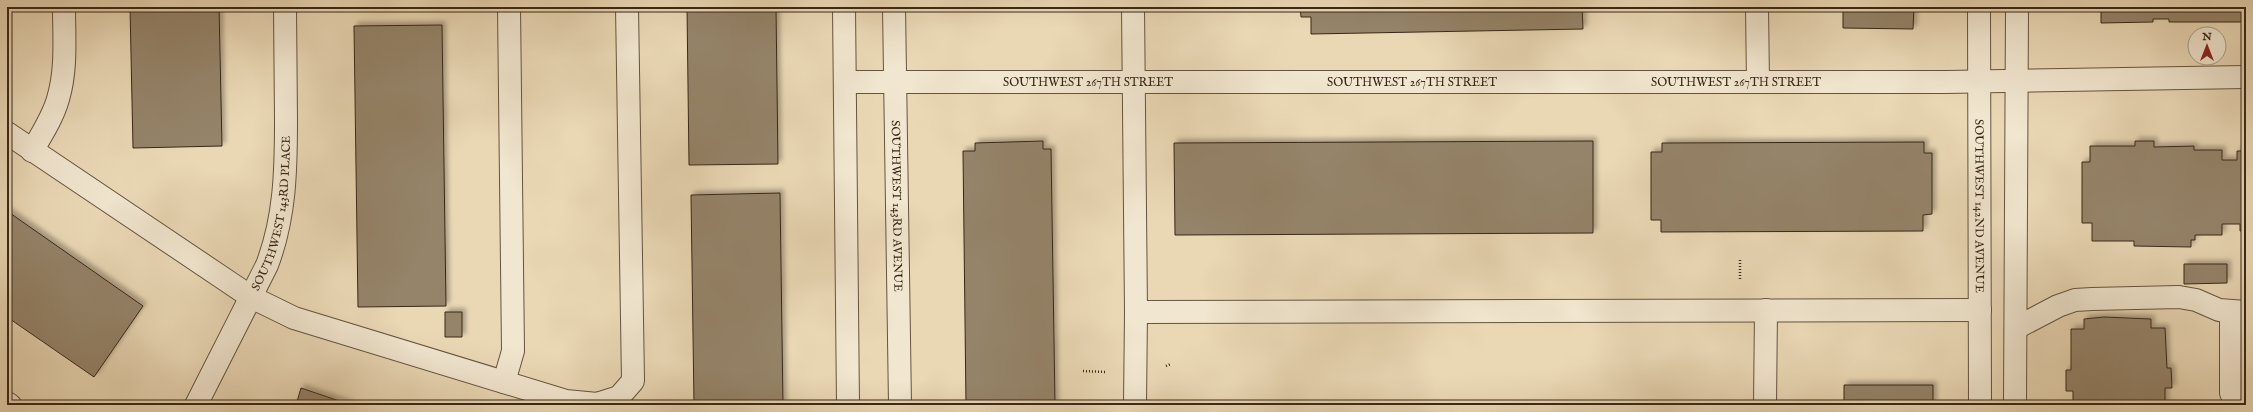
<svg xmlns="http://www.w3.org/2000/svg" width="2253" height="412" font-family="'IM FELL English',serif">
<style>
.building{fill:#95846a;stroke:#392818;filter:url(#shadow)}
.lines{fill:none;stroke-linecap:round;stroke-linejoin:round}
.minor-casing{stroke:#65543f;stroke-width:24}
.path{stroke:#392818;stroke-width:2.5;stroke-dasharray:1 2;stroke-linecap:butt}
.minor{stroke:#f1e6cf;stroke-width:22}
.labels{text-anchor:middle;stroke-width:3;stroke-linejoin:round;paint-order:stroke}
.street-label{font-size:12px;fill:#392818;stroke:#f1e6cf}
</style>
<defs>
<filter id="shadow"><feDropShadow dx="3.5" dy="-3.5" stdDeviation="2" flood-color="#0004"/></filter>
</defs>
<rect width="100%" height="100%" fill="#ead8b5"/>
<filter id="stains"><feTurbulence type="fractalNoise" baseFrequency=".005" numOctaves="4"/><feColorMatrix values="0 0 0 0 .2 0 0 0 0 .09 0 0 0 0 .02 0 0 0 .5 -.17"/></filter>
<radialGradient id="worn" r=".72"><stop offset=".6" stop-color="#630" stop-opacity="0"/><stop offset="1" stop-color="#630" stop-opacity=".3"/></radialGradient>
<path class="building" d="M130,7H219L222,146L133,148Z
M687,7H776L778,164L689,165Z
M1300,7H1582L1583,29L1311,34V17H1301Z
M1843,7H1914L1913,29L1843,28Z
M2101,7H2246V22H2169V19H2153V22L2101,23Z
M442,25L446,306L358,307L354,26Z
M1043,141V149H1051L1055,405H966L963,151H975V143Z
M1593,141V233L1175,235L1174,143Z
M2135,141H2154V147L2194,146V150H2222V160H2237V151H2246V231H2240V224H2222V235H2195V240H2191V247L2134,246V241H2092V223H2082V162H2090V146H2135Z
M1924,142V153H1932V214L1923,215V231L1661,232V220H1651V152H1662V143Z
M780,193L783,405H694L691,195Z
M7,211L143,306L94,377L7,317Z
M2184,264H2227V283L2184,284Z
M445,312H462V337H445Z
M2104,317L2151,319V328H2165L2167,368H2171L2172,388H2165V404L2172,405H2073V391H2066V370H2071V329H2084V319Z
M1844,385H1933V405H1844Z
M301,388L351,405H296Z"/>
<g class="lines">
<defs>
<g id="minor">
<path d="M844,7L848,405"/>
<path id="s1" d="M894,7L900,405"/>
<path d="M1133,7L1136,312L1980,310"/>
<path d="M1757,7L1758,82"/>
<path id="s2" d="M1979,7L1980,405"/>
<path id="s3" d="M845,82H1945L2246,77"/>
<path d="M7,133L251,297L294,318L566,401L597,404L619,397L633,381L627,7"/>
<path d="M32,151C42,134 53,117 58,99C67,69 64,37 64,7"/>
<path d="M2231,312V393L2236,405"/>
<path d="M2016,328L2058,306L2075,300L2092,299L2179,297L2196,300L2219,310L2246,312"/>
<path d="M504,382L513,351L509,7"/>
<path d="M7,403L10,405"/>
<path id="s4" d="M196,405L267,265C285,218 286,171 286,120C286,83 285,45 285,7"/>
<path d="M1135,405L1136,312"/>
<path d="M1765,405L1766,310"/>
<path d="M2015,405L2017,7"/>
</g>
</defs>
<use href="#minor" class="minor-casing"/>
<path class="path" d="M1740,260V280
M1166,366L1171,364
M1083,371L1106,372"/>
<use href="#minor" class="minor"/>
</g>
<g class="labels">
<g class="street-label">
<text dy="4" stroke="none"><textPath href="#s3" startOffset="243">SOUTHWEST 267TH STREET</textPath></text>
<text dy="4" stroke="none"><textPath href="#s3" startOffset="567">SOUTHWEST 267TH STREET</textPath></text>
<text dy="4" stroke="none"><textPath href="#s3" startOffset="891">SOUTHWEST 267TH STREET</textPath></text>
<text dy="4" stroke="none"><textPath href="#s1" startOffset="199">SOUTHWEST 143RD AVENUE</textPath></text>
<text dy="4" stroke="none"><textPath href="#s2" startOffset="199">SOUTHWEST 142ND AVENUE</textPath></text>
<text dy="4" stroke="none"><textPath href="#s4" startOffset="209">SOUTHWEST 143RD PLACE</textPath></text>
</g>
</g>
<rect width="2253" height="412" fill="none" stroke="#ead8b5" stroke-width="24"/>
<rect x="8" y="8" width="2237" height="396" fill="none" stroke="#392818" stroke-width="2"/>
<rect x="12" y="12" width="2229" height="388" fill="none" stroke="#392818"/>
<g transform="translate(2207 46)"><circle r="19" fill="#f1e6cf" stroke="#a79a86"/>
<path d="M0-3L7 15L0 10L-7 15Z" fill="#8f2418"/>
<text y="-6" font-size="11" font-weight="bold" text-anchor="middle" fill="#392818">N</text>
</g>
<rect width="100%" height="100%" filter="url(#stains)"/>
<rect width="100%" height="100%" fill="url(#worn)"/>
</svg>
